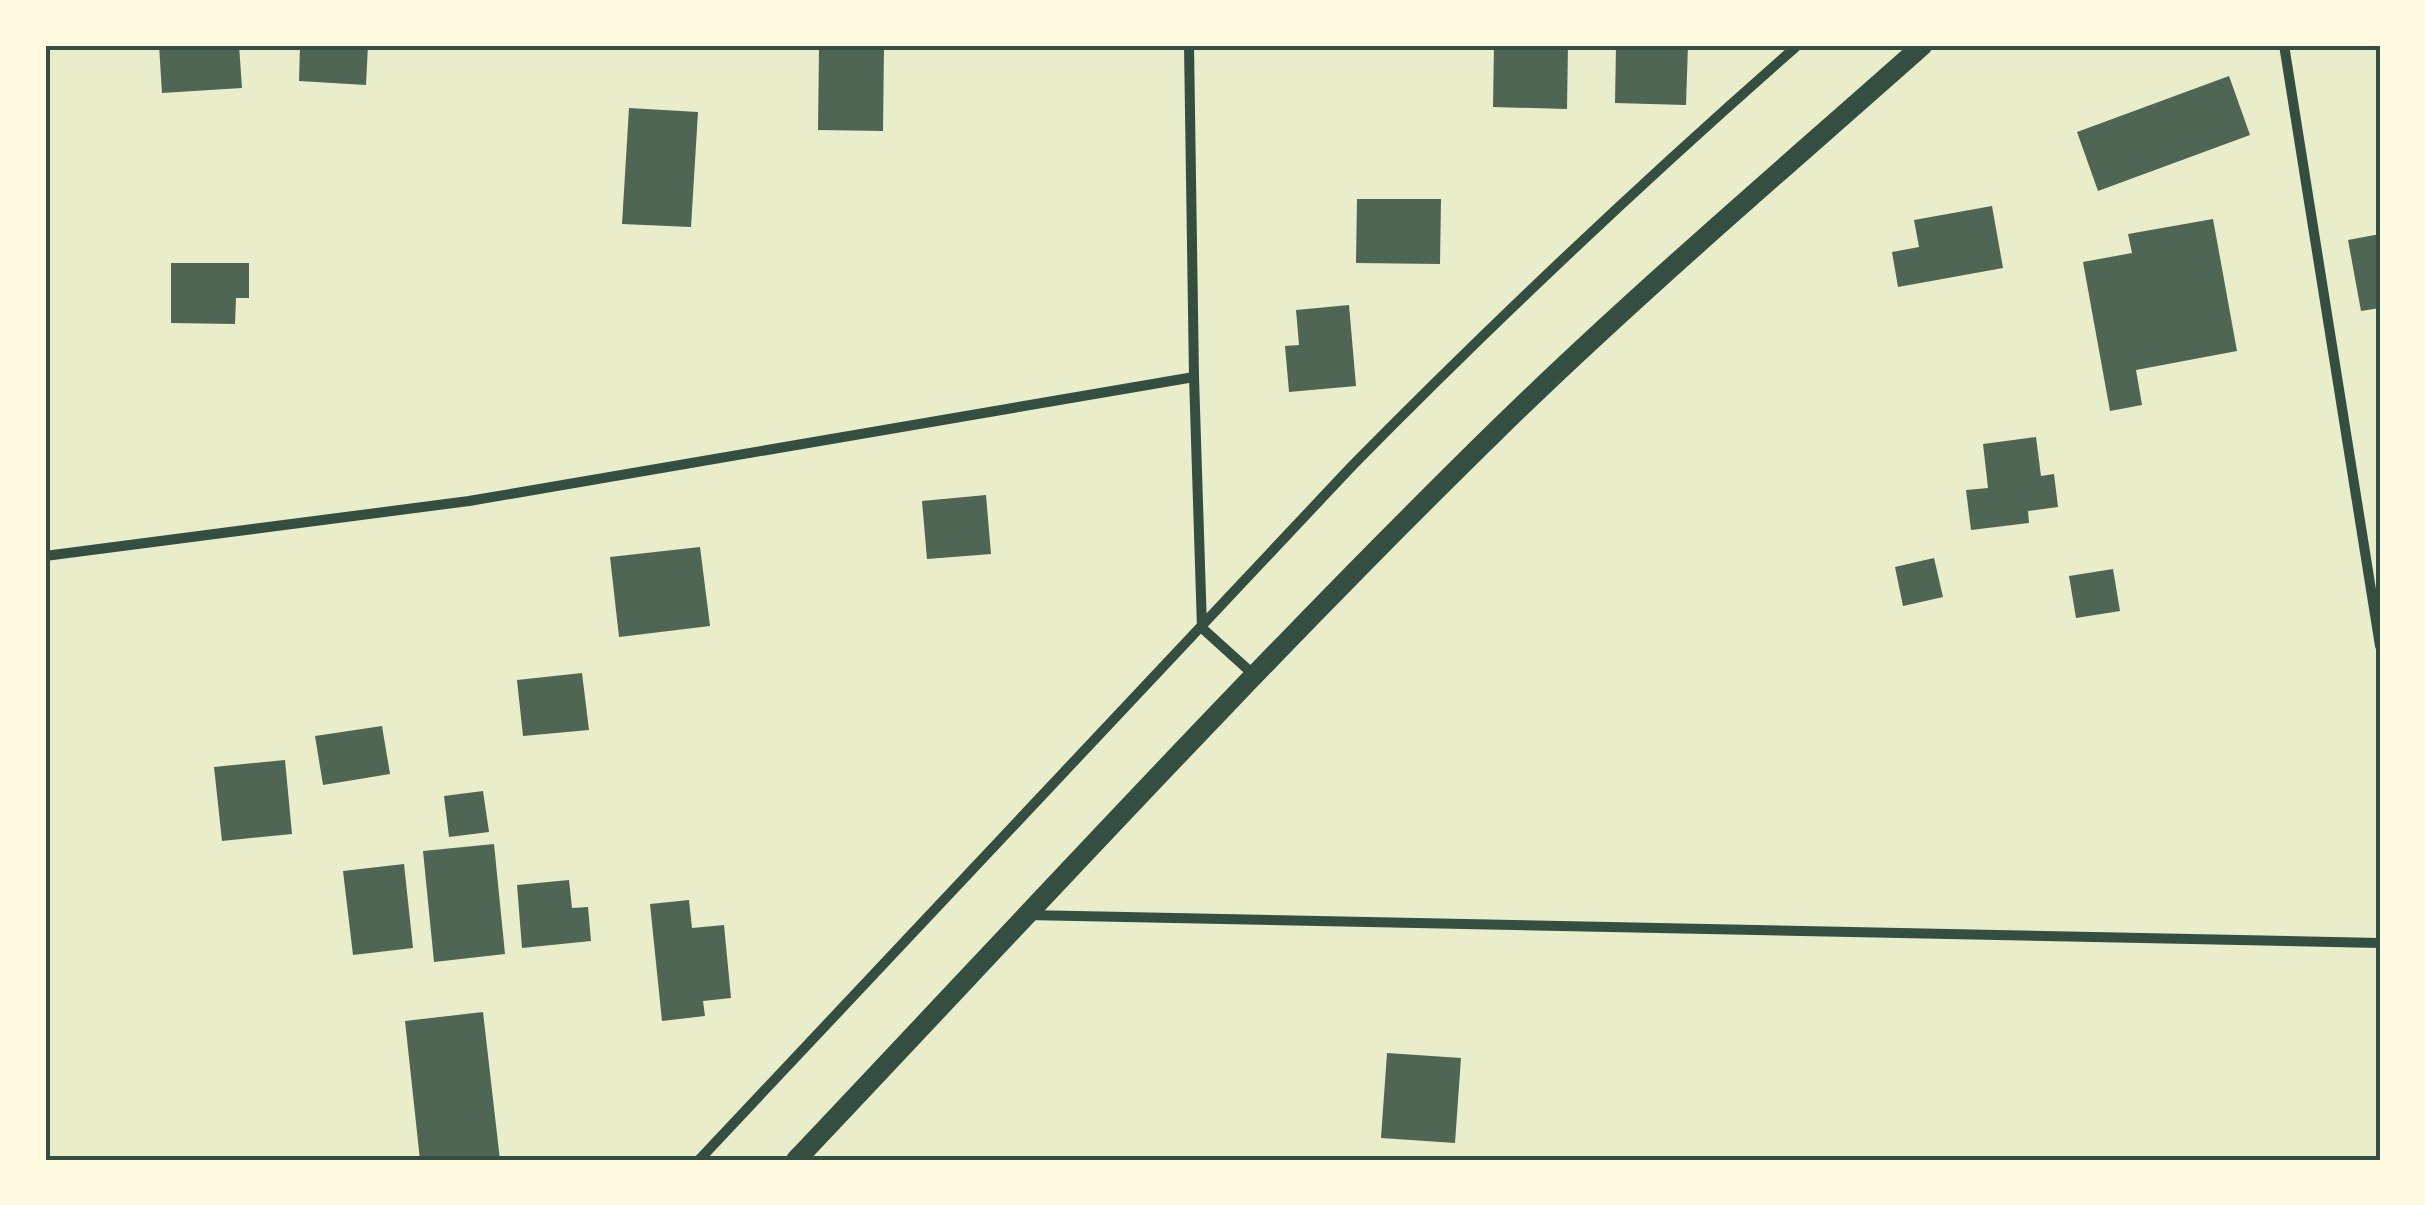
<svg xmlns="http://www.w3.org/2000/svg" width="2425" height="1205" font-family="'Open Sans',sans-serif">
<style>
.building{fill:#4f6655}
.lines{fill:none;stroke-linecap:round;stroke-linejoin:round}
.minor{stroke:#344e41;stroke-width:10}
.secondary{stroke:#344e41;stroke-width:20}
.neatline{fill:none;stroke:#344e41;stroke-width:4}
</style>
<rect width="100%" height="100%" fill="#e9edc9"/>
<path class="building" d="M159,45H239L242,88L162,93Z
M300,45H368L366,85L299,81Z
M1494,45H1568L1567,109L1493,107Z
M1616,45H1688L1686,105L1615,103Z
M819,48H884L883,131L818,130Z
M2229,76L2250,135L2098,191L2077,132Z
M629,108L698,112L691,227L622,224Z
M1357,199H1441L1440,264L1356,263Z
M1992,206L2003,268L1898,287L1892,252L1919,247L1914,220Z
M2213,219L2237,351L2136,370L2142,405L2110,411L2083,262L2132,253L2128,234Z
M2380,234V308L2361,311L2348,240Z
M171,263H249V298H236L235,324L171,323Z
M1349,305L1356,386L1289,392L1285,346L1299,345L1296,310Z
M2036,437L2041,476L2054,474L2058,507L2028,511L2029,523L1971,530L1966,490L1988,488L1983,444Z
M986,495L991,554L927,559L922,501Z
M700,547L710,626L619,637L610,557Z
M1934,558L1943,597L1903,606L1895,567Z
M2113,569L2120,611L2076,618L2069,576Z
M582,673L589,730L523,736L517,680Z
M382,726L390,774L323,785L315,736Z
M285,760L292,834L222,841L214,767Z
M483,791L489,832L449,837L444,796Z
M494,844L505,954L434,962L423,851Z
M404,864L413,948L353,955L343,871Z
M569,880L572,908L588,907L591,941L522,948L517,885Z
M689,900L692,928L724,925L731,998L703,1001L705,1016L662,1021L650,904Z
M483,1012L500,1160H420L405,1021Z
M1387,1053L1461,1058L1455,1143L1381,1138Z"/>
<g class="lines">
<path class="minor" d="M1189,45L1194,377L1202,628L1254,675
M2284,45L2380,646
M45,556L469,501L1194,377
M1027,915L2380,943
M699,1160L1352,466C1496,320 1644,180 1798,45"/>
<path class="secondary" d="M796,1160C1028,915 1256,666 1497,430C1634,296 1780,172 1923,45"/>
</g>
<rect width="2425" height="1205" fill="none" stroke="#fefae0" stroke-width="95"/>
<rect x="48" y="48" width="2330" height="1110" class="neatline"/>
</svg>
